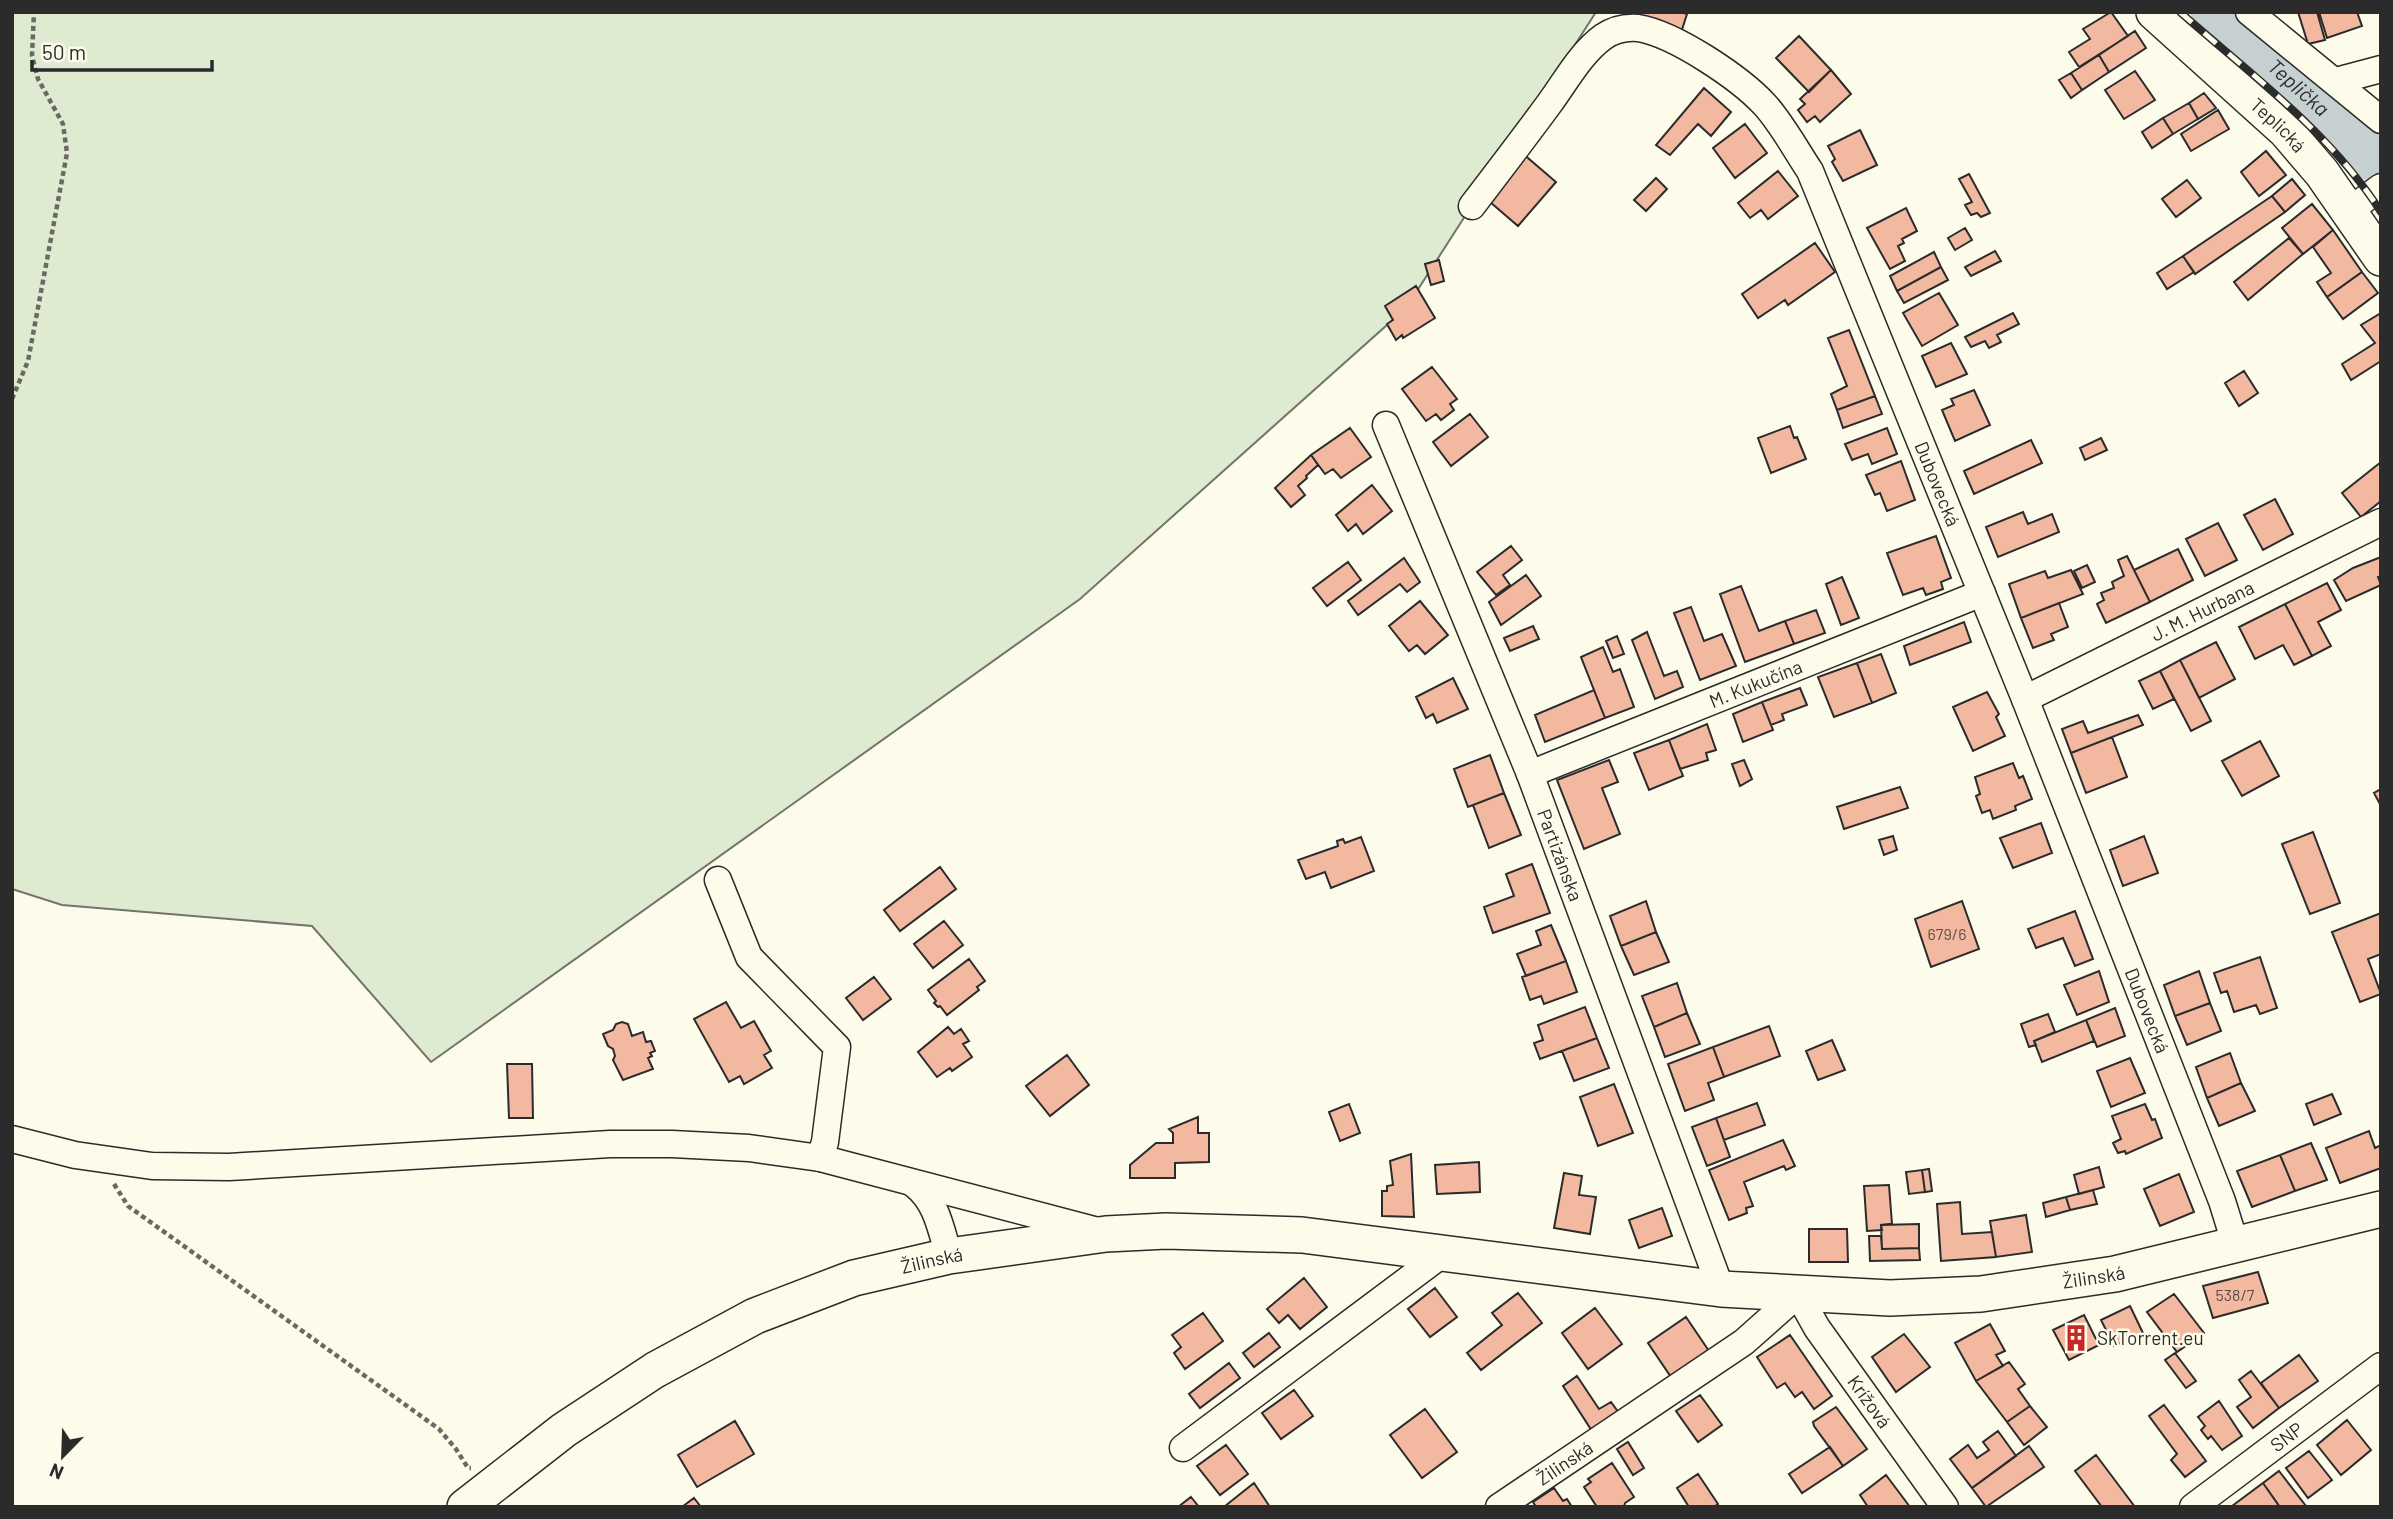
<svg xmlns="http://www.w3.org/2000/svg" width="2393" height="1519" font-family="Barlow,sans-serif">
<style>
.green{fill:#deebd1;stroke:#74746e;stroke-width:2}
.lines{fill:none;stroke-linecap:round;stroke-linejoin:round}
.river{stroke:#c7d0d0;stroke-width:44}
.building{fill:#f2b8a0;stroke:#2b2b2b;stroke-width:2}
.minor-casing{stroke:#2b2b2b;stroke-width:29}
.major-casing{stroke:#2b2b2b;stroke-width:38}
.path{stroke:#6a6964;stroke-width:4.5;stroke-dasharray:5 3.5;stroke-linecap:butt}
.minor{stroke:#fdfbea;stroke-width:26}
.major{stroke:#fdfbea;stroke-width:35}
.rail-casing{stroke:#2b2b2b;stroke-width:8}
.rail{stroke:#fdfbea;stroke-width:5;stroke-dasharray:16;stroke-linecap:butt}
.labels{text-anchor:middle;stroke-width:5;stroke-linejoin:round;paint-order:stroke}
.number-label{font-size:16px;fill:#5d4e48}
.street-label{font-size:19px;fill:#2b2b2b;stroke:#fdfbea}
.poi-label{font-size:19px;fill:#2b2b2b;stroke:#fdfbea;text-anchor:start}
.water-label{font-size:21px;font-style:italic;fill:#2b2b2b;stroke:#fdfbea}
</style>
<rect width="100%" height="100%" fill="#fdfbea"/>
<path class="green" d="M12,12H1596L1406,308L1080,599L431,1062L312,926L62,905L12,889Z"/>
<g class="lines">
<path class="river" id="s1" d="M2213,12L2359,142L2381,166"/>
</g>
<path class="building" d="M1637,12H1680L1687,14L1680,36L1640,23Z
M2111,12L2128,36L2079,67L2069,52L2090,39L2083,29Z
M2298,12H2317L2325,40L2308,44Z
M2319,12H2357L2362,26L2327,38Z
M2135,31L2146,48L2109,72L2099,55Z
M1799,36L1831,70L1809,92L1776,58Z
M2099,55L2109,72L2082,90L2071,73Z
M1831,70L1851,94L1820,122L1815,116L1807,122L1798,110L1805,104L1800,99Z
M2135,71L2155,100L2124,119L2105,90Z
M2071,73L2082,90L2071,98L2059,80Z
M1704,88L1731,112L1711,136L1698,124L1670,155L1656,145Z
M2204,93L2216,108L2198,119L2189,103Z
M2189,103L2198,119L2173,134L2163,118Z
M2218,110L2229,129L2191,151L2181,134Z
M2163,118L2173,134L2152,148L2142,132Z
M1745,124L1767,153L1735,178L1713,148Z
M1860,130L1877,165L1843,181L1832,162L1835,159L1828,146Z
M2266,151L2286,175L2259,196L2241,172Z
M1521,152L1556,182L1518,226L1483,196Z
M1778,171L1798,196L1768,219L1761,210L1750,218L1738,203Z
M1969,174L1990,213L1981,217L1977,213L1971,215L1965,205L1972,202L1959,179Z
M1656,178L1667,189L1646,211L1634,200Z
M2292,179L2305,195L2285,212L2272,196Z
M2187,180L2201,198L2176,217L2162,199Z
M2272,196L2285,212L2195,274L2183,256Z
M2312,204L2333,230L2303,254L2282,228Z
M1906,208L1917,231L1902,239L1904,243L1898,246L1905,261L1890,269L1867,228Z
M1965,228L1972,240L1955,250L1948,238Z
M2333,230L2362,272L2327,297L2317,282L2331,273L2313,247Z
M2289,238L2303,254L2248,300L2234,282Z
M1815,243L1835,272L1788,305L1785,300L1758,318L1742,294Z
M1995,251L2001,261L1971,276L1965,267Z
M1934,252L1941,267L1897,291L1890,276Z
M2183,256L2194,272L2167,289L2157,273Z
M1439,260L1444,281L1431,285L1425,264Z
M1941,267L1948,280L1904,303L1897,291Z
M2362,272L2378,293L2343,319L2327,297Z
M1416,286L1435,318L1403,338L1402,335L1396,340L1387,324L1393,320L1385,306Z
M1939,293L1958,325L1922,346L1903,313Z
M2013,313L2019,324L1997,335L2001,342L1989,348L1985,341L1971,347L1965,337Z
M2381,313V361L2351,380L2342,364L2375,343L2361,325Z
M1849,330L1875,396L1837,410L1831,394L1847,386L1828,338Z
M1951,343L1967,374L1936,387L1922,356Z
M1432,367L1457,399L1450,404L1454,410L1441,420L1436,414L1426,421L1402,389Z
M2244,371L2258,393L2239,406L2225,383Z
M1974,390L1990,425L1955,441L1942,410L1954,405L1951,399Z
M1875,396L1882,414L1843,428L1837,410Z
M1470,414L1488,437L1451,466L1433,442Z
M1790,426L1794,438L1797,437L1806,459L1771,473L1758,438Z
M1350,428L1371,457L1341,478L1333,469L1325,474L1311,455Z
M1887,428L1897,454L1872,464L1868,454L1852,460L1845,444Z
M2101,438L2107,450L2085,460L2080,448Z
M2031,440L2042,463L1974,494L1964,471Z
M1311,455L1318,465L1306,476L1307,478L1298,486L1305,495L1291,507L1275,488Z
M1901,461L1915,500L1887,511L1880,493L1875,495L1866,475Z
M2381,462V501L2361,517L2342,493Z
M1372,485L1392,511L1363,534L1356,524L1348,531L1336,515Z
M2275,499L2293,534L2263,550L2244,515Z
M2023,512L2028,524L2052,514L2059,532L1998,557L1986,527Z
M2218,523L2237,560L2205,576L2186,539Z
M1936,536L1951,578L1941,582L1943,589L1926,595L1923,588L1903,595L1887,553Z
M1511,546L1522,560L1503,575L1510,585L1496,595L1477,572Z
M2178,549L2193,580L2150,602L2134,570Z
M2127,556L2150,602L2106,623L2097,604L2104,600L2101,593L2114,588L2112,582L2124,576L2118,560Z
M2381,557V576L2378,577L2381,585L2346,601L2334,580L2353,568Z
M1404,558L1420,582L1407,592L1400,584L1358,615L1348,601Z
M1348,562L1361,580L1327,606L1313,588Z
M2087,565L2095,582L2082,588L2074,571Z
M2071,570L2083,594L2021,618L2009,584L2045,571L2048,578Z
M1526,575L1541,596L1501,625L1489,602Z
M1842,577L1859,618L1841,625L1826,584Z
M2327,583L2341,610L2318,622L2331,646L2312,656L2285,604Z
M1741,586L1759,631L1785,621L1794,644L1745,662L1720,594Z
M1420,601L1448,635L1425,654L1417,645L1409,651L1389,626Z
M2059,603L2068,627L2051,634L2054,640L2033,648L2021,618Z
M2285,604L2312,656L2294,665L2283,645L2255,659L2239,627Z
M1691,607L1704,641L1722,634L1736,666L1700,680L1674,613Z
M1816,610L1825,633L1794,644L1785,621Z
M1964,622L1971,642L1910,665L1904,646Z
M1533,626L1539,639L1510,651L1504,638Z
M1647,632L1664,676L1677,671L1683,687L1655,699L1632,640Z
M1617,636L1624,654L1613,658L1606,641Z
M2216,642L2235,679L2199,698L2180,660Z
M1603,647L1613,672L1620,669L1634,707L1605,718L1581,657Z
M1881,654L1896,693L1872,703L1857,663Z
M2180,660L2211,721L2191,731L2160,671Z
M1857,663L1872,703L1834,717L1818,677Z
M2160,671L2174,699L2153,709L2139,681Z
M1453,678L1468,709L1437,723L1433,714L1426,718L1416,697Z
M1800,688L1807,705L1782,714L1784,720L1771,725L1762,702Z
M1594,690L1605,718L1545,742L1535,715Z
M1987,692L1999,714L1996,717L2005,736L1973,751L1953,707Z
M1762,702L1773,730L1743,742L1733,714Z
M2138,715L2143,725L2071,753L2062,729L2083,721L2088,733Z
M1707,724L1716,750L1706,753L1708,760L1680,769L1669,740Z
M2112,737L2127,777L2086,793L2071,753Z
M1669,740L1683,776L1649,790L1634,753Z
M2260,741L2279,776L2242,796L2222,761Z
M1490,755L1504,793L1468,807L1454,769Z
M1609,760L1618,782L1602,788L1620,834L1584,849L1557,780Z
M1744,760L1752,779L1740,786L1732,764Z
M2013,763L2019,778L2023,776L2032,799L2015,806L2016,810L1993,819L1990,810L1982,813L1976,796L1980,794L1975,777Z
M1900,787L1908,808L1844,829L1837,807Z
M2381,789V806L2374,793Z
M1504,793L1521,835L1489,848L1473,805Z
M2041,823L2052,853L2013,868L2000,838Z
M2313,832L2340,903L2310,914L2282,844Z
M1893,836L1897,850L1884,855L1879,840Z
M2144,836L2158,873L2123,886L2110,850Z
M1361,837L1374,871L1331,888L1325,872L1306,879L1298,860L1338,846L1337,841L1343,839L1345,843Z
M1532,864L1550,913L1493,933L1484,907L1514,896L1506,874Z
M940,867L956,889L900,931L884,910Z
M1646,901L1656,932L1621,946L1610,916Z
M1962,901L1979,949L1931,967L1915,919Z
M2075,911L2093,959L2075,966L2063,938L2036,948L2028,929Z
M2381,913V954L2368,959L2381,994L2360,1002L2332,932Z
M944,921L963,945L933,968L914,944Z
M1551,925L1566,961L1526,976L1517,954L1541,945L1536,931Z
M1656,932L1669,962L1634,975L1621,946Z
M2260,957L2277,1008L2260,1014L2256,1005L2234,1012L2227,991L2221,993L2214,973Z
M969,959L985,981L977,987L979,990L947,1015L940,1006L938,1007L934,1003L936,1001L928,990Z
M1566,961L1577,992L1544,1004L1541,996L1530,1000L1522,977Z
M2099,971L2109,1002L2077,1015L2064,985Z
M2199,971L2210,1003L2175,1016L2164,985Z
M874,977L891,999L863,1020L846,998Z
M1677,983L1687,1013L1654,1027L1642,996Z
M726,1002L741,1028L754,1021L771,1051L764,1055L772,1068L744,1084L740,1076L729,1082L694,1019Z
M2210,1003L2221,1031L2187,1045L2175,1016Z
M1585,1007L1597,1038L1540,1059L1534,1043L1543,1040L1538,1025Z
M2115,1008L2125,1036L2097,1047L2086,1020Z
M1687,1013L1700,1044L1665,1057L1654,1027Z
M2048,1014L2055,1032L2034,1041L2036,1045L2029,1047L2021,1024Z
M2086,1020L2094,1041L2042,1062L2034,1041Z
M622,1022L628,1024L632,1036L643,1032L646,1042L651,1041L655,1051L650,1053L652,1056L648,1058L653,1069L623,1080L613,1060L615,1056L613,1049L608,1046L603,1034L613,1030L616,1024Z
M1769,1026L1780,1056L1724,1077L1713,1047Z
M948,1027L954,1034L961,1029L969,1041L963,1044L972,1057L952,1071L950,1068L937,1077L918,1052Z
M1597,1038L1609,1068L1574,1081L1562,1051Z
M1832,1040L1845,1070L1818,1080L1806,1051Z
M1713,1047L1724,1077L1708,1083L1714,1100L1685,1111L1668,1064Z
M2230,1053L2241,1083L2207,1098L2196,1067Z
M1067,1055L1089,1085L1050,1116L1026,1086Z
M2130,1058L2145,1093L2111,1107L2097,1071Z
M507,1064H532L533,1118H509Z
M2241,1083L2255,1111L2219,1126L2207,1098Z
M1614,1084L1633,1133L1598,1146L1580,1097Z
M2332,1094L2341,1114L2314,1125L2306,1104Z
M1757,1103L1765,1125L1724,1140L1716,1118Z
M1349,1104L1360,1133L1340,1141L1329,1112Z
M2145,1104L2152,1120L2155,1119L2162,1138L2126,1154L2125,1151L2118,1153L2113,1143L2121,1139L2112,1116Z
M1198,1117V1133H1209V1162L1175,1163V1178H1130V1165L1156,1143H1173V1133L1169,1129Z
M1716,1118L1730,1157L1707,1166L1692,1127Z
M2369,1131L2375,1148L2381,1145V1168L2340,1183L2326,1148Z
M1783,1140L1795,1166L1786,1170L1784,1166L1744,1182L1753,1206L1746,1208L1747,1213L1729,1220L1709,1170Z
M2311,1143L2327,1180L2295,1191L2280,1155Z
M1411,1154L1414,1217L1382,1216V1191H1387V1186L1393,1185L1390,1161Z
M2280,1155L2295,1191L2252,1207L2237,1171Z
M1479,1162L1480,1192L1437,1194L1435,1165Z
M2099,1167L2104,1187L2079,1194L2074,1175Z
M1929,1169L1932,1191L1925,1192L1922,1170Z
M1922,1170L1925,1192L1909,1194L1906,1172Z
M1564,1173L1582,1176L1579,1195L1596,1197L1590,1234L1554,1228Z
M2179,1174L2194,1212L2160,1226L2144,1189Z
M1889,1185L1892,1224L1881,1225L1882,1230L1867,1231L1864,1186Z
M2093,1190L2097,1204L2070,1210L2066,1197Z
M2066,1197L2070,1210L2046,1217L2043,1203Z
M1960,1202L1962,1234L1992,1232L1996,1257L1941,1261L1937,1204Z
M1662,1208L1672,1236L1639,1248L1629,1220Z
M2026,1215L2032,1252L1996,1257L1990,1221Z
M1919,1224V1248L1882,1249L1881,1225Z
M1809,1229H1847L1848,1262H1809Z
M1869,1236H1881L1882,1249L1919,1248L1920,1260L1870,1261Z
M2258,1272L2268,1303L2213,1318L2203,1286Z
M1304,1278L1327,1307L1300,1329L1288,1315L1279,1323L1267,1309Z
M1435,1288L1457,1317L1430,1337L1408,1309Z
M1518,1293L1542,1323L1481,1370L1467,1353L1502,1325L1492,1313Z
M2174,1294L2204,1333L2177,1352L2147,1312Z
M2130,1306L2143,1333L2114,1346L2101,1320Z
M1595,1308L1622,1344L1588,1369L1562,1333Z
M1203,1313L1223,1341L1185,1369L1174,1353L1181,1347L1172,1335Z
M2084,1315L2099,1345L2069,1360L2053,1330Z
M1686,1317L1711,1354L1673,1380L1648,1343Z
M1990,1324L2005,1351L1996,1355L2003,1366L1976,1381L1955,1343Z
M1269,1333L1280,1347L1254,1367L1243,1353Z
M1904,1334L1930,1367L1896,1392L1872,1357Z
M1790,1335L1832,1396L1814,1409L1802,1392L1795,1397L1785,1383L1777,1388L1757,1357Z
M2175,1353L2196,1381L2186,1388L2165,1360Z
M2299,1355L2318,1381L2279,1408L2261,1383Z
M2009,1362L2025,1384L2018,1389L2030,1406L2007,1422L1976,1381Z
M1229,1363L1240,1378L1200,1408L1189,1394Z
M2251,1371L2279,1408L2253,1428L2237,1407L2251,1397L2239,1380Z
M1577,1376L1599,1409L1611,1402L1619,1413L1592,1431L1563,1386Z
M1294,1390L1313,1416L1281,1439L1262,1413Z
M1700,1395L1722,1425L1698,1442L1676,1411Z
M2219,1401L2242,1436L2222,1450L2211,1436L2208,1439L2201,1430L2205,1426L2198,1417Z
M2164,1405L2206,1461L2185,1477L2171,1460L2177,1454L2149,1416Z
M2030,1406L2047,1427L2024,1445L2007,1422Z
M1836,1407L1867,1449L1843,1466L1814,1426L1813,1422Z
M1425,1409L1457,1452L1422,1478L1390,1435Z
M2347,1420L2371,1450L2341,1475L2317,1445Z
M735,1421L754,1454L697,1487L678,1455Z
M1998,1431L2016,1456L1972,1488L1950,1459L1968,1445L1977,1458L1989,1450L1983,1442Z
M1628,1442L1644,1468L1633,1475L1617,1449Z
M1226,1445L1248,1474L1220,1495L1197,1466Z
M2029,1446L2044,1467L1986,1507L1972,1488Z
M1830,1447L1843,1466L1802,1493L1789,1474Z
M2309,1451L2332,1480L2308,1498L2286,1468Z
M2096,1455L2135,1507H2102L2075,1471Z
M1612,1463L1634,1497L1625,1503L1624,1507H1597L1584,1487L1591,1482L1588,1479Z
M2279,1471L2306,1506L2280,1507L2263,1483Z
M1698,1474L1718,1504L1714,1507H1689L1677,1488Z
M1886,1475L1910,1507H1868L1860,1495Z
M1254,1483L1270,1507H1226L1225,1506Z
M2263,1483L2279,1506L2233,1507L2232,1506Z
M1554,1488L1563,1501L1567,1499L1572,1507H1536L1533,1502Z
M1191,1497L1199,1507H1178Z
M694,1498L701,1507H682Z"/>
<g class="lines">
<defs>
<g id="minor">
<path d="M2249,12L2381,120"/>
<path d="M2336,81L2381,69"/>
<path id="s2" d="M1472,206C1498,172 1524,138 1549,104C1566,81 1580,54 1603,37C1613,30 1626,27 1638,28C1675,34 1740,78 1765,105C1782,124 1796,150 1810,171L2025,699L2222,1201L2236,1246"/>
<path d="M2349,211L2381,187"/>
<path id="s3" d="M1386,425L1530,774L1721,1289"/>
<path id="s4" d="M2025,699L2381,522"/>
<path id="s5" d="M1530,774L1982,593"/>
<path d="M718,880L749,957L837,1047L825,1142L820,1158"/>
<path d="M12,1139L75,1155L152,1166L229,1167L610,1144H672L749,1148L820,1158L1098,1231"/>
<path d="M915,1185C937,1202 941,1230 949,1256"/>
<path d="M1183,1448L1445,1252"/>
<path id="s6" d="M1499,1507L1744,1342L1798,1294L1817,1328L1945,1507"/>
<path id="s7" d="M2193,1507L2381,1366"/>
</g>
<g id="major">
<path id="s8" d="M2154,12L2286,131L2322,173L2381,258"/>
<path id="s9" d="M465,1507L564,1430L655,1370L755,1316L854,1278L949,1256L1106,1234L1166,1231L1302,1235L1721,1289L1890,1298L1981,1294L2115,1274L2381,1209"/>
</g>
</defs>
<use href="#minor" class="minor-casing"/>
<use href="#major" class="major-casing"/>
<path class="path" d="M12,399L28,361L67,153L63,124L38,79L32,56L34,12
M114,1184L128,1206L439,1429L456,1449L468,1468H471"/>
<use href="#minor" class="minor"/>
<use href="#major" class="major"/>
<defs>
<path id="rail" d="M2180,12C2250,74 2330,132 2381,212"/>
</defs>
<use href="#rail" class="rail-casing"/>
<use href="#rail" class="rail"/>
</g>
<defs>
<symbol id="building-bare" viewBox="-9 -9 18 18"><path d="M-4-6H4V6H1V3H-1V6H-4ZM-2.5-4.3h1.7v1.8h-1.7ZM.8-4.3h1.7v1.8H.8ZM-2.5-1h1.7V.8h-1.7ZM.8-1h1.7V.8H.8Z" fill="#c62828" stroke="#fdfbea" stroke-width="2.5" paint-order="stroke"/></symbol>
</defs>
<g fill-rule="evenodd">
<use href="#building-bare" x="2057" y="1319" width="38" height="38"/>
</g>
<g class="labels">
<g class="number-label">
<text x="1947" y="940">679/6</text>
<text x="2235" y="1301">538/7</text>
</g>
<g class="street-label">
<text dy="7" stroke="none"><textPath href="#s8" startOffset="168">Teplická</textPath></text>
<text dy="7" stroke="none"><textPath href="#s2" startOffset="819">Dubovecká</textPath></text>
<text dy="7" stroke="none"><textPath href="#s4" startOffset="198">J. M. Hurbana</textPath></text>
<text dy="7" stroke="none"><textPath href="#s5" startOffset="243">M. Kukučína</textPath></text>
<text dy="7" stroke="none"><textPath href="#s3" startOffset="464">Partizánska</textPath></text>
<text dy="7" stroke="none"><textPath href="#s2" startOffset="1386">Dubovecká</textPath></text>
<text dy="7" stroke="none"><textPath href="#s9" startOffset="534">Žilinská</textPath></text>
<text dy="7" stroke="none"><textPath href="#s9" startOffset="1703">Žilinská</textPath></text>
<text dy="7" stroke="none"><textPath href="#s6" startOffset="497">Krížová</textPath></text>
<text dy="7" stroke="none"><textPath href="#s7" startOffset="117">SNP</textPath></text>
<text dy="7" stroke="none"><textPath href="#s6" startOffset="79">Žilinská</textPath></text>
</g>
<g class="poi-label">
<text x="2097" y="1345">SkTorrent.eu</text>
</g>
<g class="water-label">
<text dy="7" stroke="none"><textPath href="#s1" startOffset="114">Teplička</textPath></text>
</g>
</g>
<rect width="2393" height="1519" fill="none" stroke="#2b2b2b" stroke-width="28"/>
<g transform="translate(63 1456) rotate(203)" stroke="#fdfbea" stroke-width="5" paint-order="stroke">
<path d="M0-5L12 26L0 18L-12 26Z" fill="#2b2b2b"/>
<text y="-10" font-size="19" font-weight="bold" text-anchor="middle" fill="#2b2b2b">N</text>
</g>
<path d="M32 60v10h180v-10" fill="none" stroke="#2b2b2b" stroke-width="3.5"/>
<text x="42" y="60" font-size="21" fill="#2b2b2b" stroke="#fdfbea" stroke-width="5" paint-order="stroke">50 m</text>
</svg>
